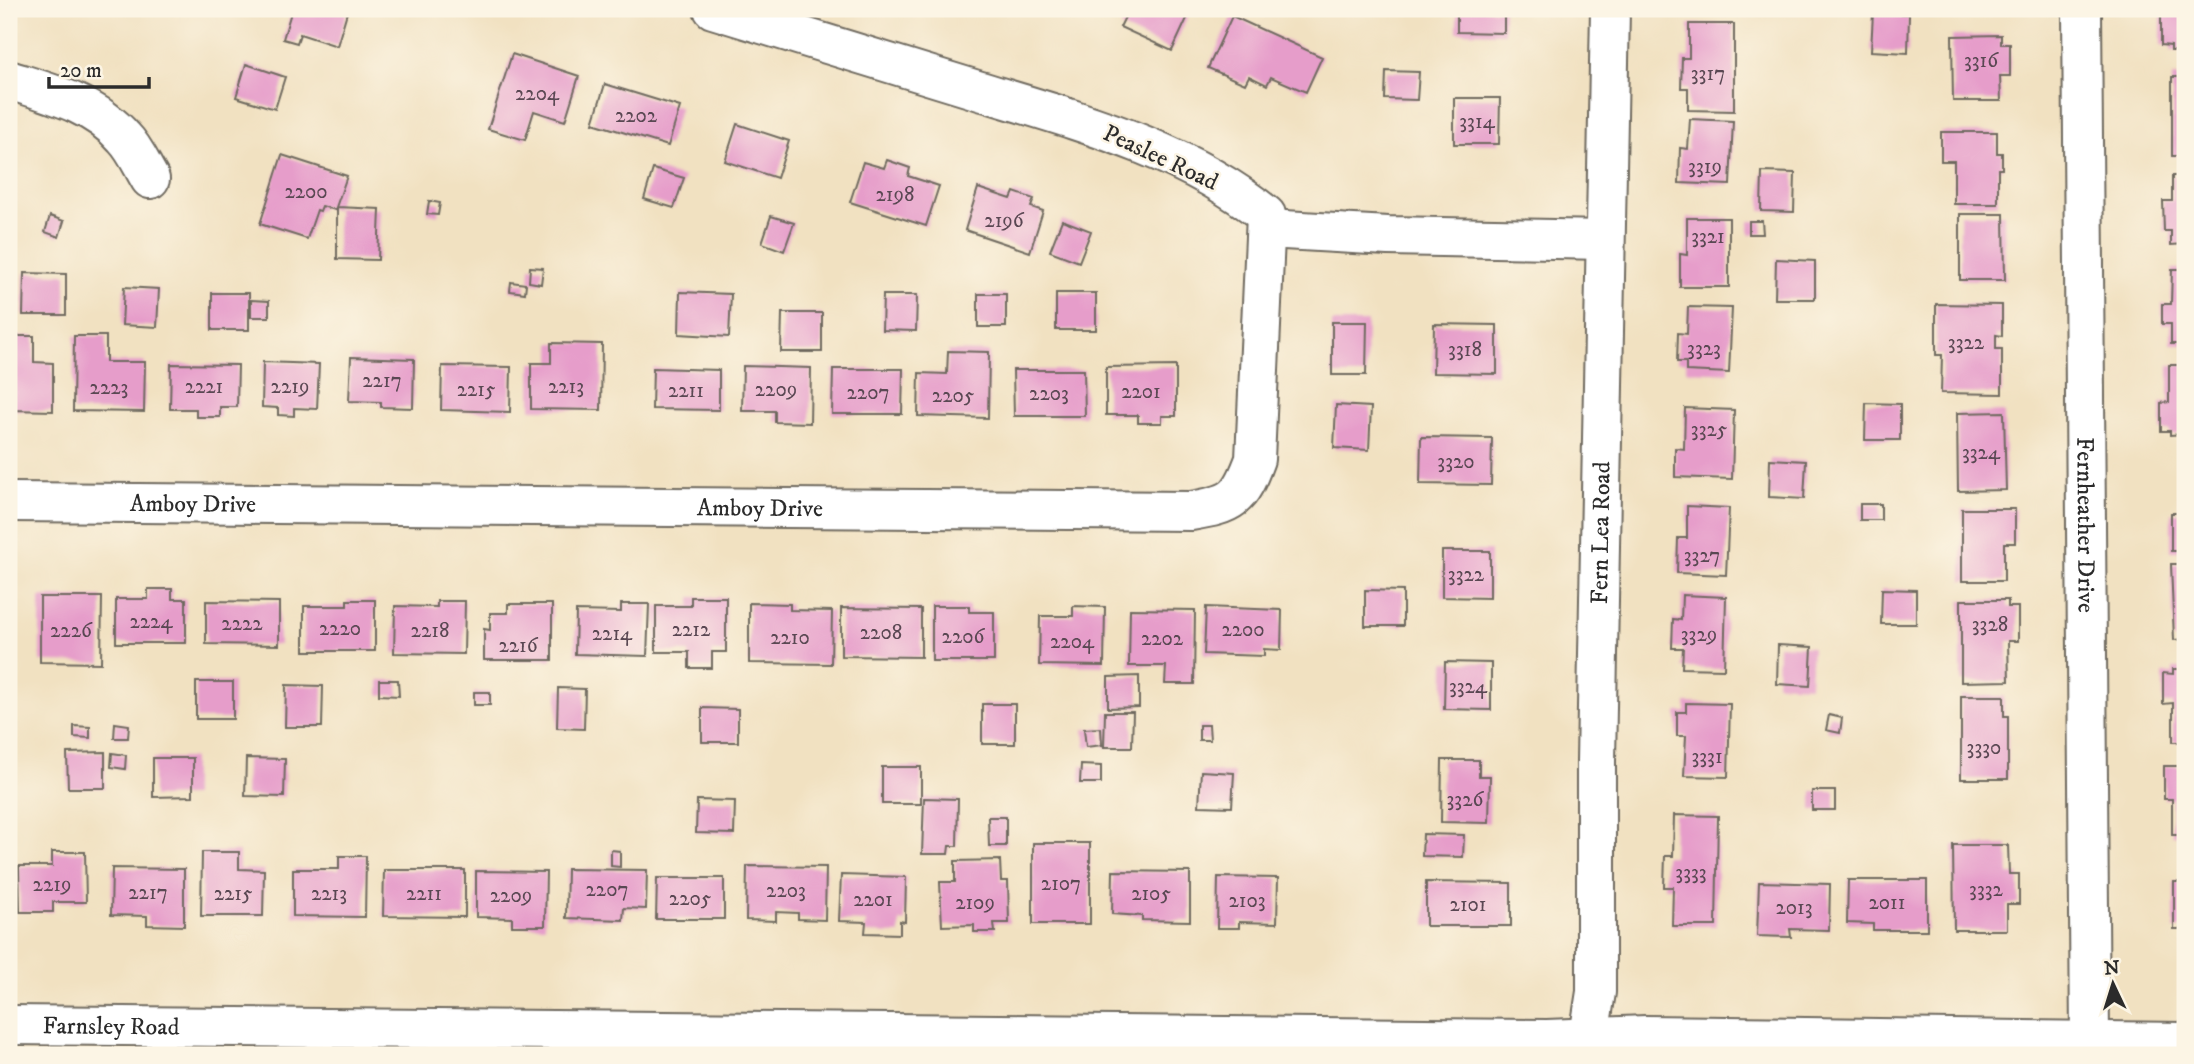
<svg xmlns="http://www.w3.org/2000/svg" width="2194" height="1064" font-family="'IM FELL DW Pica',serif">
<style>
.building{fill:#e69dca}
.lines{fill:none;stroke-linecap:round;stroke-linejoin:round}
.minor-casing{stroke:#706b60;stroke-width:42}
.minor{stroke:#fff;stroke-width:38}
.labels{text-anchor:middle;stroke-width:5;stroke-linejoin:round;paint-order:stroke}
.number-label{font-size:21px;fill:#5a4853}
.street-label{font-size:24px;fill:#2b2b2b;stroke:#fcf5e5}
</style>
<rect width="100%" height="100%" fill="#fcf5e5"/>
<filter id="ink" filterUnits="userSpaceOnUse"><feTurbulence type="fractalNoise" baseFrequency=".0143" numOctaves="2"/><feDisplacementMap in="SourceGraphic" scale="14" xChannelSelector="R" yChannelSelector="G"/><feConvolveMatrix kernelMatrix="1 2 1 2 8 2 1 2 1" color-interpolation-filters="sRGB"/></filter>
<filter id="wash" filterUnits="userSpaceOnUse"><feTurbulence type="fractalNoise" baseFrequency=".00686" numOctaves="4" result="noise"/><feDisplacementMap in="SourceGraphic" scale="28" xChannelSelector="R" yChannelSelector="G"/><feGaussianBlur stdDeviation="1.57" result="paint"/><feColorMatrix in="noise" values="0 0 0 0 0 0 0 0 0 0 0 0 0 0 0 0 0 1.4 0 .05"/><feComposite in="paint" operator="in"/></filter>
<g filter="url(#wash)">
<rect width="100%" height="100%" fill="#f1e1c1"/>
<g id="blocks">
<path class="building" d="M292,9H348L337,46L300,34L297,43L283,39Z
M1129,9H1183L1190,12L1172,51L1120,27Z
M1457,9H1504V33L1457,32Z
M2170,9H2185V51H2171V46L2161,45V16H2170Z
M1873,13L1909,14L1908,53L1871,51Z
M1232,16L1322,57L1306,92L1271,77L1267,85L1249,76L1245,84L1208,68Z
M1689,24H1734V111L1688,110V88H1681L1682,58H1689Z
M2001,35V44H2010V76H2000L2001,101H1953L1952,36Z
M512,54L579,76L565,121L534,111L525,140L488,129Z
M246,64L285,77L275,109L236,97Z
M1386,71L1419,72L1417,100L1385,99Z
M2172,77H2185V156H2172Z
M605,84L680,107L668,146L593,123Z
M1454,98H1500L1499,144H1454Z
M1690,119L1733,121L1730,185L1679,183L1680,148L1688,149Z
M737,124L789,141L777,178L725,161Z
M1941,132H1997V153H2002V169H1998V204H1954V161H1941Z
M282,155L347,176L335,210L322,206L320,211L317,210L307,239L260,224Z
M887,160L910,168L908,176L939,186L926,226L850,202L863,162L884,168Z
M653,169L684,178L674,208L644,199Z
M1762,172L1795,173L1794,212L1761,211Z
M2172,176H2185V244L2171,245V231H2164L2163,201H2172Z
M978,188L1011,199L1014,192L1034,199L1031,207L1043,211L1030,252L965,230Z
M429,201L440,203L438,215L427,214Z
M337,207L380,209L378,260L337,259Z
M1960,214H2004L2005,280H1960Z
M50,216L64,221L59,237L45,232Z
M771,216L794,223L784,251L762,243Z
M1687,218H1729V287H1680V254L1687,255Z
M1062,220L1091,231L1079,262L1050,251Z
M1749,221H1762L1763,234H1749Z
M1776,259L1815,261V299H1775Z
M530,267L543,268L541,284L529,282Z
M2172,269H2185V344H2171V324H2162V304H2171Z
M24,273L66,274V315H23Z
M511,282L526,284L525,293L510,291Z
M124,287L159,289L157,327L122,325Z
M680,292L731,294L729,337L679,334Z
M212,293H249V330H212Z
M1056,293H1096V330H1056Z
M978,294H1006V327H978Z
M883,295H917L916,331L882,330Z
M251,300L269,301V317H251Z
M1936,304L2002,305V336L1996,335V349H2002V394L1941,393L1942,355H1936Z
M1688,307L1732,308L1729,373L1686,371V362H1677L1678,333L1687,334Z
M782,313H822V352H781Z
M1332,322H1367L1366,375H1332Z
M1434,324L1497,325V374L1433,373Z
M9,336H34V362L53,363V411L9,410Z
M74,336H106V362H145L144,412L73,411Z
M551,343L602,344L601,410L531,409V363H551Z
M948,351L989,352L988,418L918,416L919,373L947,374Z
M351,357L414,359L413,408L381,407V402L349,401Z
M263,362L319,364L317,409L294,408V416L278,415V408L262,407Z
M171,364L238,365L237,407H220V417H196V409H170Z
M2169,365H2185V434L2170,435V431H2161V403L2169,402Z
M442,366L511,367L510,412L441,410Z
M743,366L811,368L810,423L775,422V411H742Z
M1176,366V416H1162V423H1138V415H1106V367Z
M653,368L719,370V410L652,409Z
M833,369H903L902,414H832Z
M1013,370H1084L1085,416H1014Z
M1866,403L1900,404V440H1865Z
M1336,405L1371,407L1369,450L1334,448Z
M1685,408L1734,410L1732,479L1675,477V448L1684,449Z
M2004,412L2006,490L1958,491L1957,413Z
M1421,437L1492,438L1491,485L1420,484Z
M1770,459L1806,461L1804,499L1769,497Z
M2179,465H2185V551H2171V513H2179Z
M1860,504H1881V520H1860Z
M1687,506L1729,508L1726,575L1677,573L1678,538H1687Z
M1962,509H2015V543H2004V581H1962Z
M1442,551H1490V598L1442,597Z
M2171,564H2185V639L2174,640Z
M148,589H172V599H186V643H116V599H148Z
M1882,589L1916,590V624H1881Z
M1365,590L1403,591V626H1365Z
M1682,595L1726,597L1724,669L1682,668L1683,648H1672L1673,619L1681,620Z
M40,597H102L101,663L40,662Z
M691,597H726V652H712V668H689V652H656V606H691Z
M347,600H375V651H304V606H347Z
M1961,600H2008V607H2018V641H2008L2009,681L1961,682Z
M206,601L279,602V645L206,644Z
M437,601H465L464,654L394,653L395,606L437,607Z
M749,603L790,604V610L832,611L831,664L749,663Z
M508,604H552V660H484V629L490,630V613H508Z
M621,604H649L647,656L575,654L576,611L621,612Z
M932,606H969V612H994V661H932Z
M1073,606L1105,607L1104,666L1039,665L1040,616H1073Z
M1206,607L1282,610L1281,650L1264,649V656L1204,654Z
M841,608L921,609V657L841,656Z
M1130,609L1195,610L1194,684H1165L1166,666H1129Z
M1778,645L1812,647L1810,686L1777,684Z
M1445,662L1491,663V710L1444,709Z
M2173,669H2185V742H2173V703L2163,704V673L2173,674Z
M1139,676V707L1108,708V677Z
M379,680H398L399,696L379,695Z
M196,682H233V719H196Z
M286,685L323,686L322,727H285Z
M558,688L585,689L584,729L557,728Z
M474,692H490V705H474Z
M1961,696H2004V716H2008V779H1961Z
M1686,703L1730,704L1728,777L1684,776L1686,736H1677V712H1686Z
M982,704H1015V744H982Z
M702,708L738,709V742H702Z
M1105,712H1133L1132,747H1104Z
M1829,715L1842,718L1840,733L1826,730Z
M115,723L129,725L128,738H114Z
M1199,725H1209L1210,740H1199Z
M74,726L90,727V738L74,737Z
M1101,728L1102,745L1086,747L1084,729Z
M105,752V788H68L67,753Z
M112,753L126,755L125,769L111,767Z
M153,758H193V796L153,797Z
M246,758L285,759L284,797L245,796Z
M1442,760H1479V776H1490L1489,823L1441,822Z
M1081,765L1101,766V783H1080Z
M2164,766H2185V835H2172V799H2164Z
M882,767H921V804H882Z
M1201,771L1234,773L1232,807L1199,806Z
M1812,791H1835V810H1812Z
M924,798L958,799L957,846H949L948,854H922Z
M697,800L735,801L734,834L696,833Z
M1674,815L1718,816L1716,926H1672L1673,887H1664L1665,856H1673Z
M988,817H1006V846H989Z
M1423,834L1464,835L1463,857L1422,856Z
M1033,843H1090V924H1033Z
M1953,845H2008L2009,874H2019V904H2007V930H1954Z
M611,850L620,851V867L611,866Z
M52,852H85L86,902H53V912H20L19,866H52Z
M202,852H239V869L264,870L263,916H201Z
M339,856H366L365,917L293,916V869H339Z
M1000,860L1001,881H1008L1009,923H994L995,932H974V925L942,926L940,882H955V861Z
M747,866L826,867L825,920L798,919V913L776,912V921L746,920Z
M112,868L184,869V926L147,925V916L111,915Z
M567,869L647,870L646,909L624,908L623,920L566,918Z
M384,870H465V917L383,916Z
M476,871L546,872L545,926H512V918L476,917Z
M1113,871L1190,872V921L1142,920V916L1112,914Z
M841,875L906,877L905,922L900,921V934L865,933L866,922L839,921Z
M1218,877L1278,878L1277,923L1239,922V928H1217Z
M657,878H724V919H656Z
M1848,880H1927V930H1873V924L1847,923Z
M1426,882L1511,883V926H1426Z
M1759,882L1830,884L1829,930L1790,929L1791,937L1757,936Z
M2174,882H2185V929H2174Z"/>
</g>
</g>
<g filter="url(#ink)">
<use href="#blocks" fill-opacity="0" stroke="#706b60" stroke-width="2"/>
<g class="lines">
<defs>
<g id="minor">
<path id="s1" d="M2082,9L2090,1040"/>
<path d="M9,80C50,93 95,104 124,138C135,149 142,166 150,179"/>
<path d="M1267,229L1388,236L1605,240"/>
<path id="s2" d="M9,502L1191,511C1233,504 1240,500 1255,459L1266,215C1186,149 1075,120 977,90C889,63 801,36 713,9"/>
<path id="s3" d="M9,1025L1547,1039L1646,1035L2185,1042"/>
<path id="s4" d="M1586,1055L1596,992V761L1610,9"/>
</g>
</defs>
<use href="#minor" class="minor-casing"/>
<use href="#minor" class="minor"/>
</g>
</g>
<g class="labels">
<g class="number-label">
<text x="1981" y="67">3316</text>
<text x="1708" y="80">3317</text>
<text x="537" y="100">2204</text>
<text x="636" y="122">2202</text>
<text x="1477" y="128">3314</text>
<text x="1705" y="173">3319</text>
<text x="306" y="198">2200</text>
<text x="895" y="201">2198</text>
<text x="1004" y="227">2196</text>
<text x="1708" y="243">3321</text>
<text x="1966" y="349">3322</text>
<text x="1704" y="355">3323</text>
<text x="1465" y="356">3318</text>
<text x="382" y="387">2217</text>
<text x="204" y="393">2221</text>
<text x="290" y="393">2219</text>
<text x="566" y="393">2213</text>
<text x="109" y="394">2223</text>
<text x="476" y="396">2215</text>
<text x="776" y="396">2209</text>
<text x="686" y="397">2211</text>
<text x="1141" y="398">2201</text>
<text x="868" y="399">2207</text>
<text x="1049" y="400">2203</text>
<text x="953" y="402">2205</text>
<text x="1709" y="436">3325</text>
<text x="1981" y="459">3324</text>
<text x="1456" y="468">3320</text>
<text x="1702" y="562">3327</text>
<text x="1466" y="581">3322</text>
<text x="151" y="628">2224</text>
<text x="242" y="630">2222</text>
<text x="1990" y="631">3328</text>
<text x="340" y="635">2220</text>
<text x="691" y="636">2212</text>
<text x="1243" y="636">2200</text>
<text x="71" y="637">2226</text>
<text x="430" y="637">2218</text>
<text x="881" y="639">2208</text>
<text x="612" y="640">2214</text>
<text x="1699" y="641">3329</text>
<text x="963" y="643">2206</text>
<text x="790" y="644">2210</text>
<text x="1162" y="645">2202</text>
<text x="1072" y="648">2204</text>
<text x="518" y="652">2216</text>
<text x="1468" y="693">3324</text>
<text x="1984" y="754">3330</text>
<text x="1707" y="763">3331</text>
<text x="1465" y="806">3326</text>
<text x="1691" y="879">3333</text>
<text x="1061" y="890">2107</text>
<text x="52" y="891">2219</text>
<text x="607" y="896">2207</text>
<text x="1986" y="896">3332</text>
<text x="786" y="897">2203</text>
<text x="148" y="899">2217</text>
<text x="233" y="900">2215</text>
<text x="329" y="900">2213</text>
<text x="424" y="900">2211</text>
<text x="1151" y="900">2105</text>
<text x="511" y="902">2209</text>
<text x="690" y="905">2205</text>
<text x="873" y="906">2201</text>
<text x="1247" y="907">2103</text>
<text x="975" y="909">2109</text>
<text x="1887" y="909">2011</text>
<text x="1468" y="911">2101</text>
<text x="1794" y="914">2013</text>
</g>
<g class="street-label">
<text transform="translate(1161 157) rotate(25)" y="8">Peaslee Road</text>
<text dy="8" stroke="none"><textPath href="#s2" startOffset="184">Amboy Drive</textPath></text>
<text dy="8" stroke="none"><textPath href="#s2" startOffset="751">Amboy Drive</textPath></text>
<text dy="8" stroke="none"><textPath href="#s1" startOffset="516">Fernheather Drive</textPath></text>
<text dy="8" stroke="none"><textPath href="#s4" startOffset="523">Fern Lea Road</textPath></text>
<text dy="8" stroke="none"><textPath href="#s3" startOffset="102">Farnsley Road</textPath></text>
</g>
</g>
<rect width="2194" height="1064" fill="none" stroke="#fcf5e5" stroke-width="35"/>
<g transform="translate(2113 984) rotate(356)" stroke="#fcf5e5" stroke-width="5" paint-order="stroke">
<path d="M0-5L12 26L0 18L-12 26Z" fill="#2b2b2b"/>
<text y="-10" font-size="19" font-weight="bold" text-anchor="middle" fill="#2b2b2b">N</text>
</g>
<path d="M49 77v10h100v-10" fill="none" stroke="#2b2b2b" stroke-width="3.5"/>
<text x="60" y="77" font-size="21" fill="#2b2b2b" stroke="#fcf5e5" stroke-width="5" paint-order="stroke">20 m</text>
</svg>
